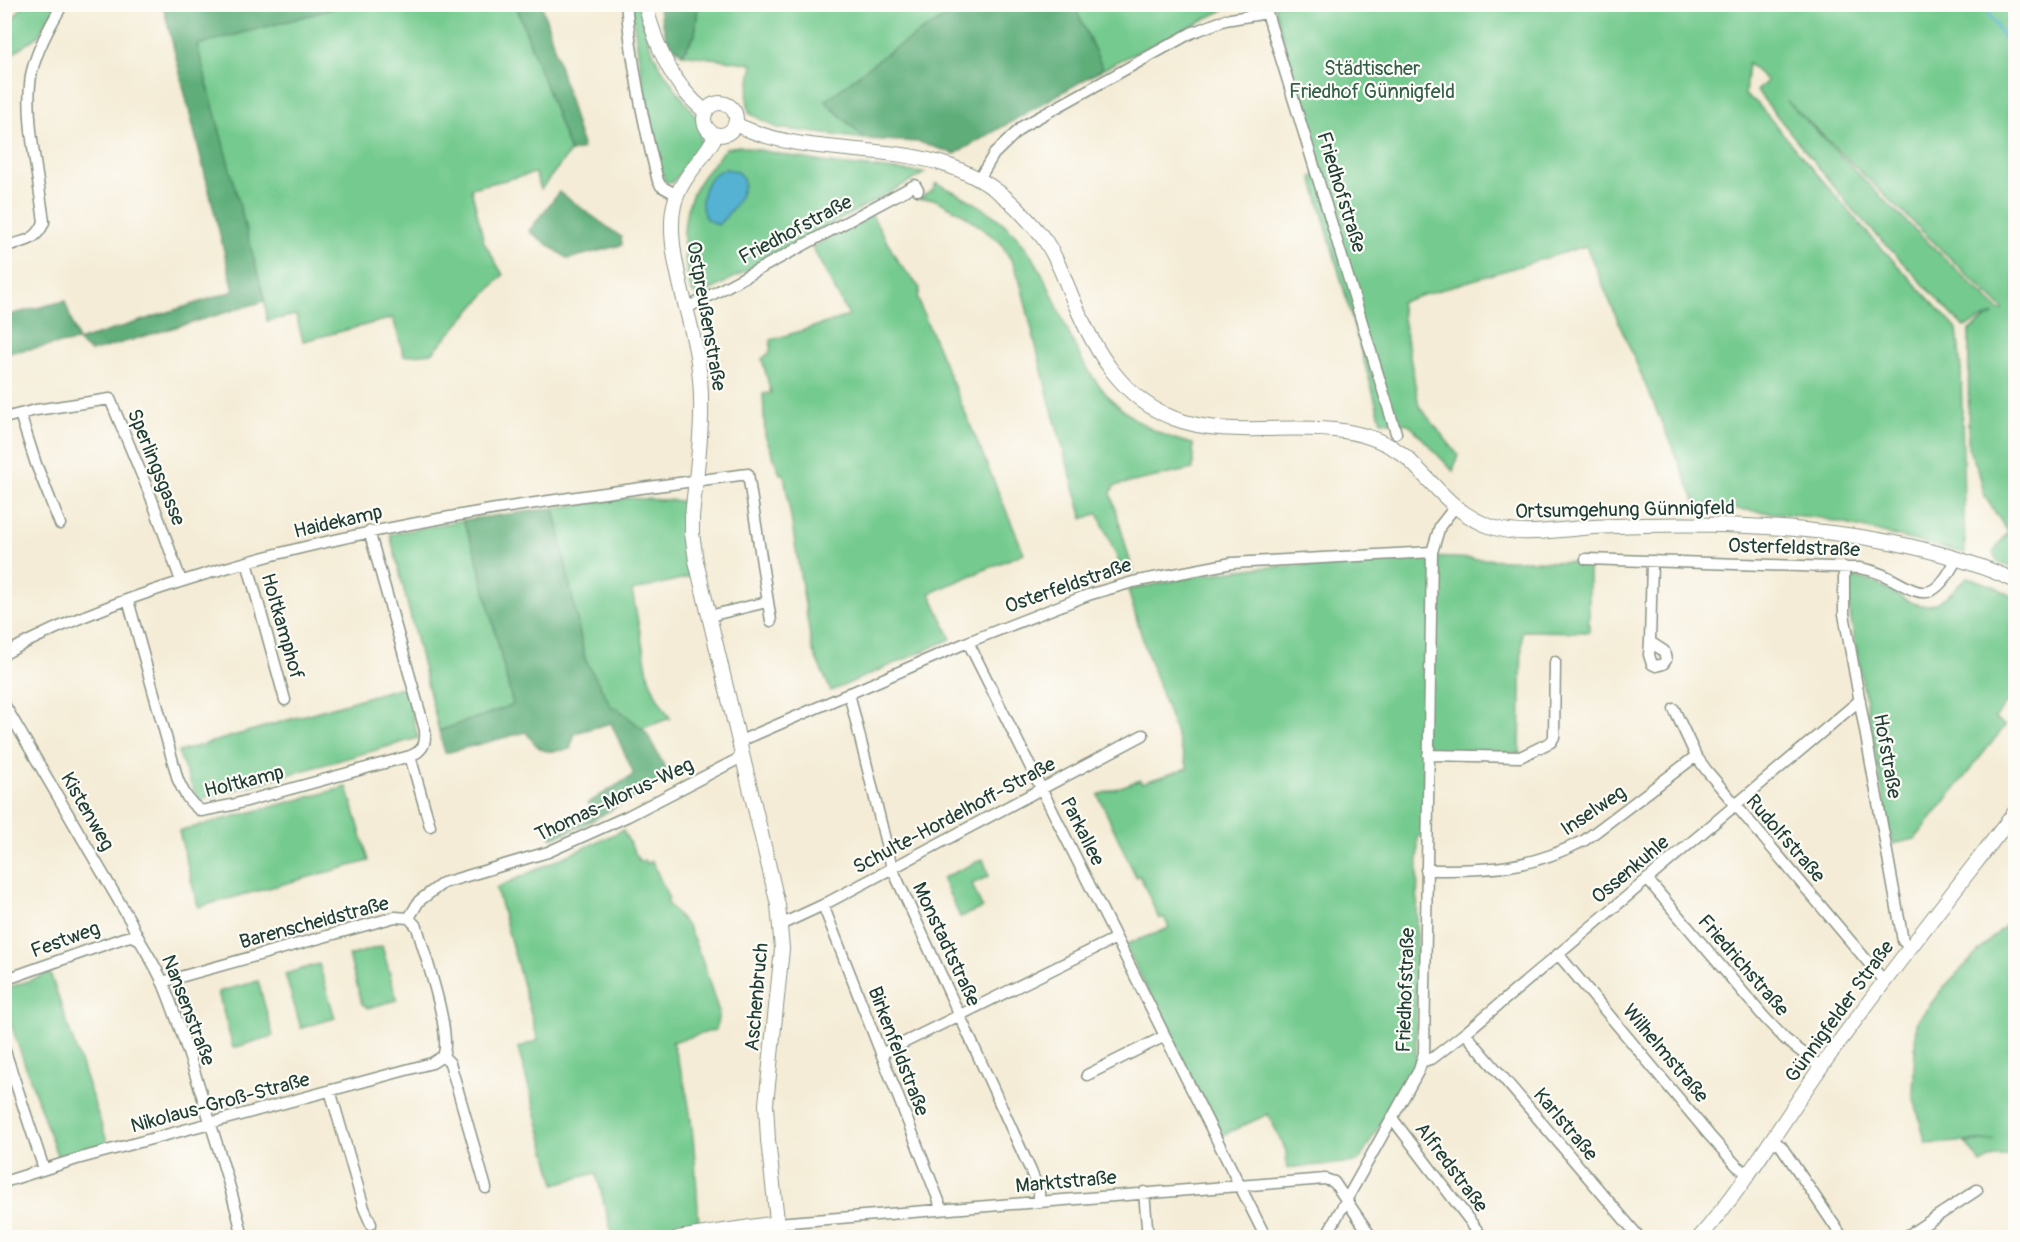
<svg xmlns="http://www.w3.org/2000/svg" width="2020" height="1242" font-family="Pangolin,sans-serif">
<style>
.green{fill:#74ca8f;stroke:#4a8462;stroke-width:1.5;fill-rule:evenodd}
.forest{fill:#5fae7a;stroke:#3f7657;stroke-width:1.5}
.water{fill:#55b2d3;stroke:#3a7884;stroke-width:1.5}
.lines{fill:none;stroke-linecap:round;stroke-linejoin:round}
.stream{stroke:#55b2d3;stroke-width:3}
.minor-casing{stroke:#8a9485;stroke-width:13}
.tertiary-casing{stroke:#8a9485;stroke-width:16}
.minor{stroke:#fff;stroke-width:10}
.tertiary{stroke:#fff;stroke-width:14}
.labels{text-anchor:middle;stroke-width:4.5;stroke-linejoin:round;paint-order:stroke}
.park-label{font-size:20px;fill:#34604b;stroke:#fdfcf7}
.street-label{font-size:20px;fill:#1f3d34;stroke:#fdfcf7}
</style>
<rect width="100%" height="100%" fill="#fdfcf7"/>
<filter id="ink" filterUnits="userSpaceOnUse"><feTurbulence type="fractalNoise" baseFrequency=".0167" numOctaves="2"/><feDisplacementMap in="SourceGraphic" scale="12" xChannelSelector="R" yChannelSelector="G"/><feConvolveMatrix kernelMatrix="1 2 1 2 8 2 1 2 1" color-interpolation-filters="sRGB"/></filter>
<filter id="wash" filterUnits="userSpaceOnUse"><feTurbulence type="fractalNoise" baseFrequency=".008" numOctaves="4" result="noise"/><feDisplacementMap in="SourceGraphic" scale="24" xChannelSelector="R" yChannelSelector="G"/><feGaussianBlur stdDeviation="1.35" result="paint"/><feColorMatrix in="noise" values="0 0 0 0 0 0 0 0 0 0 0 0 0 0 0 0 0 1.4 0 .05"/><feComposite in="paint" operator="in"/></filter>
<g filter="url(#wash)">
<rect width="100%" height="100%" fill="#f4ecd6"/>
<path class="green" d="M24,5H57L39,35L5,59V27Z
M348,5H516L570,152L541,189L535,173L471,188L484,242L503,275L432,353L404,356L393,318L303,341L296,315L267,321L265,301L196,45Z
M631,5H639L649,43L660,67L695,115L701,131L700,147L672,183L665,182L662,174L643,85Z
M698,5H966L887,53L825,101L865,139L777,128L749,113L747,98L753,64L682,54L695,35Z
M1074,5H1234L1103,69Z
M1274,5H2015V570L1998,562L1993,553L2008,532L1985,497L1978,469L1968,448L1969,330L1994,314L1964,327L1852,209L1757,91L1767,81L1748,63L1745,95L1756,102L1864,229L1957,329L1961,368L1965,553L1821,518L1697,505L1586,246L1400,302L1419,406L1458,455L1453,471L1409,424L1381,421L1312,177L1319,173ZM1786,100L2003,309V310L2000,311L1887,203Z
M739,146L828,163L925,173L702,295L697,296C688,291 689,280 687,271C682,240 681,209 700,181C707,170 717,159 726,148Z
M936,183C977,202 1011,221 1035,261C1055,294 1065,332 1085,365C1109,406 1147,434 1193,444V469L1114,486L1111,493L1133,572L1124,574L1098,513L1083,519L1050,403L1021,285L1013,263L1000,242L963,214L934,199H917L933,190Z
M872,215L899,263L920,288L918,298L921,308L1024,553L930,593L951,639L831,691L812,649L784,474H780L765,435L763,394L771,393L762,359L770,352L771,340L849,316L812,247Z
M627,498L682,501V545L689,577L632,591L649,678L657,697L670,718L641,729L616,708L613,709L585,659L554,508Z
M463,520L476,554L513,705L439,731L390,534Z
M1426,557L1589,563V632L1522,631L1520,753L1425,752L1423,835L1418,837L1416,1061L1361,1158L1356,1162L1287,1168L1286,1151L1268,1114L1221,1136L1125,945L1169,928L1164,917L1159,919L1140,876L1136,877L1098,795L1140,780L1142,783L1188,768L1145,647L1128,590L1201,575L1255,568Z
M1967,577L1994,586L2015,598V707L2008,701L1995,718L2005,726L1915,839L1892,844L1850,615L1847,593L1848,578C1854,578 1861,578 1867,580C1888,585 1912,612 1933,604C1946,599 1957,587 1967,577Z
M405,686L418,738L199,800L189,780L178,752Z
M347,787L369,861L198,907L179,831Z
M623,830L640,862L644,860L647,864L652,861L669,899L667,903L688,927L702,960L719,1012L716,1030L672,1042C677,1060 684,1077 687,1095C696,1142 696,1190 700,1237H613L596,1173L555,1184L518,1048L538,1040L496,888Z
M983,859L989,876L972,884L982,908L960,917L942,878Z
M2015,917V1156H1995L1981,1164L1966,1143L1995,1140L1926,1144L1913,1095L1916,1023L1943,988L1991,939Z
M382,946L397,1000L368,1008L362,1004L349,956Z
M319,964L335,1018L301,1028L285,974Z
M50,973L108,1144L58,1158L4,1005L5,989Z
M258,981L273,1036L233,1048L218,992Z"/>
<path class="forest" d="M966,4L1074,5L1103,69L955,154L919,142L865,139L825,101L887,53Z
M163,5H348L197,45L265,301L91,352L77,341L5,353V316L65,301L78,341L234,291Z
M516,5H542L583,149L570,152Z
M658,5H698L695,35L682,54L667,40Z
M559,192L621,237L622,245L568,259L529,231Z
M554,508L585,659L613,709L616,707L646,732L670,777L582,826L551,838L549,831L593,813L588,803L632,776L633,772L611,723L575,733L570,749C544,753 541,754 526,732L445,753L439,731L513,705L476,554L463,520Z"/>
<path class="water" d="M726,169C764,174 731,212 718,225L706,219C696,202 705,173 726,169Z"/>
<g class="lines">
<path class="stream" d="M1983,4L2016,59"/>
</g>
</g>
<g filter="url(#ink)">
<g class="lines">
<defs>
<path id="minor" d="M626,4C632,64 643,123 658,181L661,186L677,195
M979,179L994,154L1023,126L1191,33L1225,20L1267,13L1396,433
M4,246C23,242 37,241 44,222C39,180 23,111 32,71C38,47 50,25 63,4
M687,308L915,185L918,190
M20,414L36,464L60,524
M4,418L36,410L110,399L151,497L181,581
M369,531L425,730C426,744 423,751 410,756L430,826
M1586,559L1859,568C1909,574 1924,625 1957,558
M247,562L285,700
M1844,567V614L1903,941L1910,947
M128,600L178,780C184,793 189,803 201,811L232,805L410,756
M709,616L767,602
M968,642L1266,1238
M1650,642L1664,651L1666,660L1663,664L1656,666L1652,664L1649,655L1650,642L1652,561
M4,654C72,617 145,592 219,570C391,519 570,497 748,474L771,621
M849,693L892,868L1030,1169L1039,1191V1201
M4,704L131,922C139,943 154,961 163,983C179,1022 192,1064 205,1105C218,1149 233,1192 243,1238
M1674,709L1696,756L1707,771L1884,981
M738,742L968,642L1088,595L1133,582L1232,563L1432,552
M1428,755L1520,757L1551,742L1554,737L1555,662
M1426,870C1489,870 1528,870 1585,840L1696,756
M1647,879L1764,1017L1785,1039L1821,1067
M823,905L939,1201L940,1210
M409,918L419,901L443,883L548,852L628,816L742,757
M780,925L823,905L1143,735
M1558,954L1710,1136L1737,1166L1748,1174
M4,980L123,938L131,936L137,938
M162,982L395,917L409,918L417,927C424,953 453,1034 443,1056
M1465,1033L1640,1238
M4,1048L44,1169
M881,1054L1116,938
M443,1056L450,1063L486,1188
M1421,1062L1433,1058L1465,1033L1860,700
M1087,1075L1165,1036
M330,1090L364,1208L371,1224
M1392,1118L1483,1238
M1771,1140L1781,1146L1843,1238
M4,1182L77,1159L432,1063L443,1056
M1144,1192L1148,1238
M777,1223L1325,1179L1334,1182L1372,1238
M1325,1238L1419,1070L1424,1053L1432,552L1440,526L1454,508
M1904,1238L1977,1190"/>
<path id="tertiary" d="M645,4C656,45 671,85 706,112
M704 119a16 16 0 1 1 32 0a16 16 0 1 1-32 0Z
M735,124C827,169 935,126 1017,208C1027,219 1038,230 1046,242C1059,261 1066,284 1075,304C1095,351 1122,398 1173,418C1247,447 1340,404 1406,457C1435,484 1453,514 1492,527C1521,537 1554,530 1583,528C1602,526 1622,526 1642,525C1762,522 1905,530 2016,581
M716,135C704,159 680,178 674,205C664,249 692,317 698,362C706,414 697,465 692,517V533L696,561L778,905L782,949L766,1104L768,1140L779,1238
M678,1238L777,1223
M1699,1238C1746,1184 1782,1122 1823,1064C1885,978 1951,895 2016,811"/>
</defs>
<use href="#minor" class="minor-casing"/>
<use href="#tertiary" class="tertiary-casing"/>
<use href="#minor" class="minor"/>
<use href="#tertiary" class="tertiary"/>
</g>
</g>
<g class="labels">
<g class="park-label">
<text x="1372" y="75">Städtischer<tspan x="1372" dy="23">Friedhof Günnigfeld</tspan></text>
</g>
<g class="street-label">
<text transform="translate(1342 192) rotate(73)" y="7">Friedhofstraße</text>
<text transform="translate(795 229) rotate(-28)" y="7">Friedhofstraße</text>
<text transform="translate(707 316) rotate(80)" y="7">Ostpreußenstraße</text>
<text transform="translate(157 467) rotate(68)" y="7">Sperlingsgasse</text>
<text transform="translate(1625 509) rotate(-1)" y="7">Ortsumgehung Günnigfeld</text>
<text transform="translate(338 521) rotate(-13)" y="7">Haidekamp</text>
<text transform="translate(1794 547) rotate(2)" y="7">Osterfeldstraße</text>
<text transform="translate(1068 585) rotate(-19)" y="7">Osterfeldstraße</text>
<text transform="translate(283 626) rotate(74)" y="7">Holtkamphof</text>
<text transform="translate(1888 756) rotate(80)" y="7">Hofstraße</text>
<text transform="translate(244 781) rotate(-14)" y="7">Holtkamp</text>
<text transform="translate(614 799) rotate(-25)" y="7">Thomas-Morus-Weg</text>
<text transform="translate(1593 810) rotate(-34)" y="7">Inselweg</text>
<text transform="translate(88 811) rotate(60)" y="7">Kistenweg</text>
<text transform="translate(954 815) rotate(-28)" y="7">Schulte-Hordelhoff-Straße</text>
<text transform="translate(1083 831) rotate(63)" y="7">Parkallee</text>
<text transform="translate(1786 838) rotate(49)" y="7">Rudolfstraße</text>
<text transform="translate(1630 869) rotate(-40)" y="7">Ossenkuhle</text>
<text transform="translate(314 922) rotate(-15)" y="7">Barenscheidstraße</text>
<text transform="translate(65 939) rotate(-20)" y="7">Festweg</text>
<text transform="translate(947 944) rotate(65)" y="7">Monstadtstraße</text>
<text transform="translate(1744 965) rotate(49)" y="7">Friedrichstraße</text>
<text transform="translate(1405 990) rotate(-88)" y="7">Friedhofstraße</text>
<text transform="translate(756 997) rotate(-85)" y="7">Aschenbruch</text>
<text transform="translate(189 1010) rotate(69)" y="7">Nansenstraße</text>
<text transform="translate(1839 1011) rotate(-54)" y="7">Günnigfelder Straße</text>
<text transform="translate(899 1051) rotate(69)" y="7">Birkenfeldstraße</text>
<text transform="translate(1666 1053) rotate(50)" y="7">Wilhelmstraße</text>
<text transform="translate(220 1102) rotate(-15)" y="7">Nikolaus-Groß-Straße</text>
<text transform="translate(1566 1124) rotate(50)" y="7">Karlstraße</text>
<text transform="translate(1452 1167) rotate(53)" y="7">Alfredstraße</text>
<text transform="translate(1066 1181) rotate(-5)" y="7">Marktstraße</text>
</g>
</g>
<rect width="2020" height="1242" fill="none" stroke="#fdfcf7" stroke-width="24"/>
</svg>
